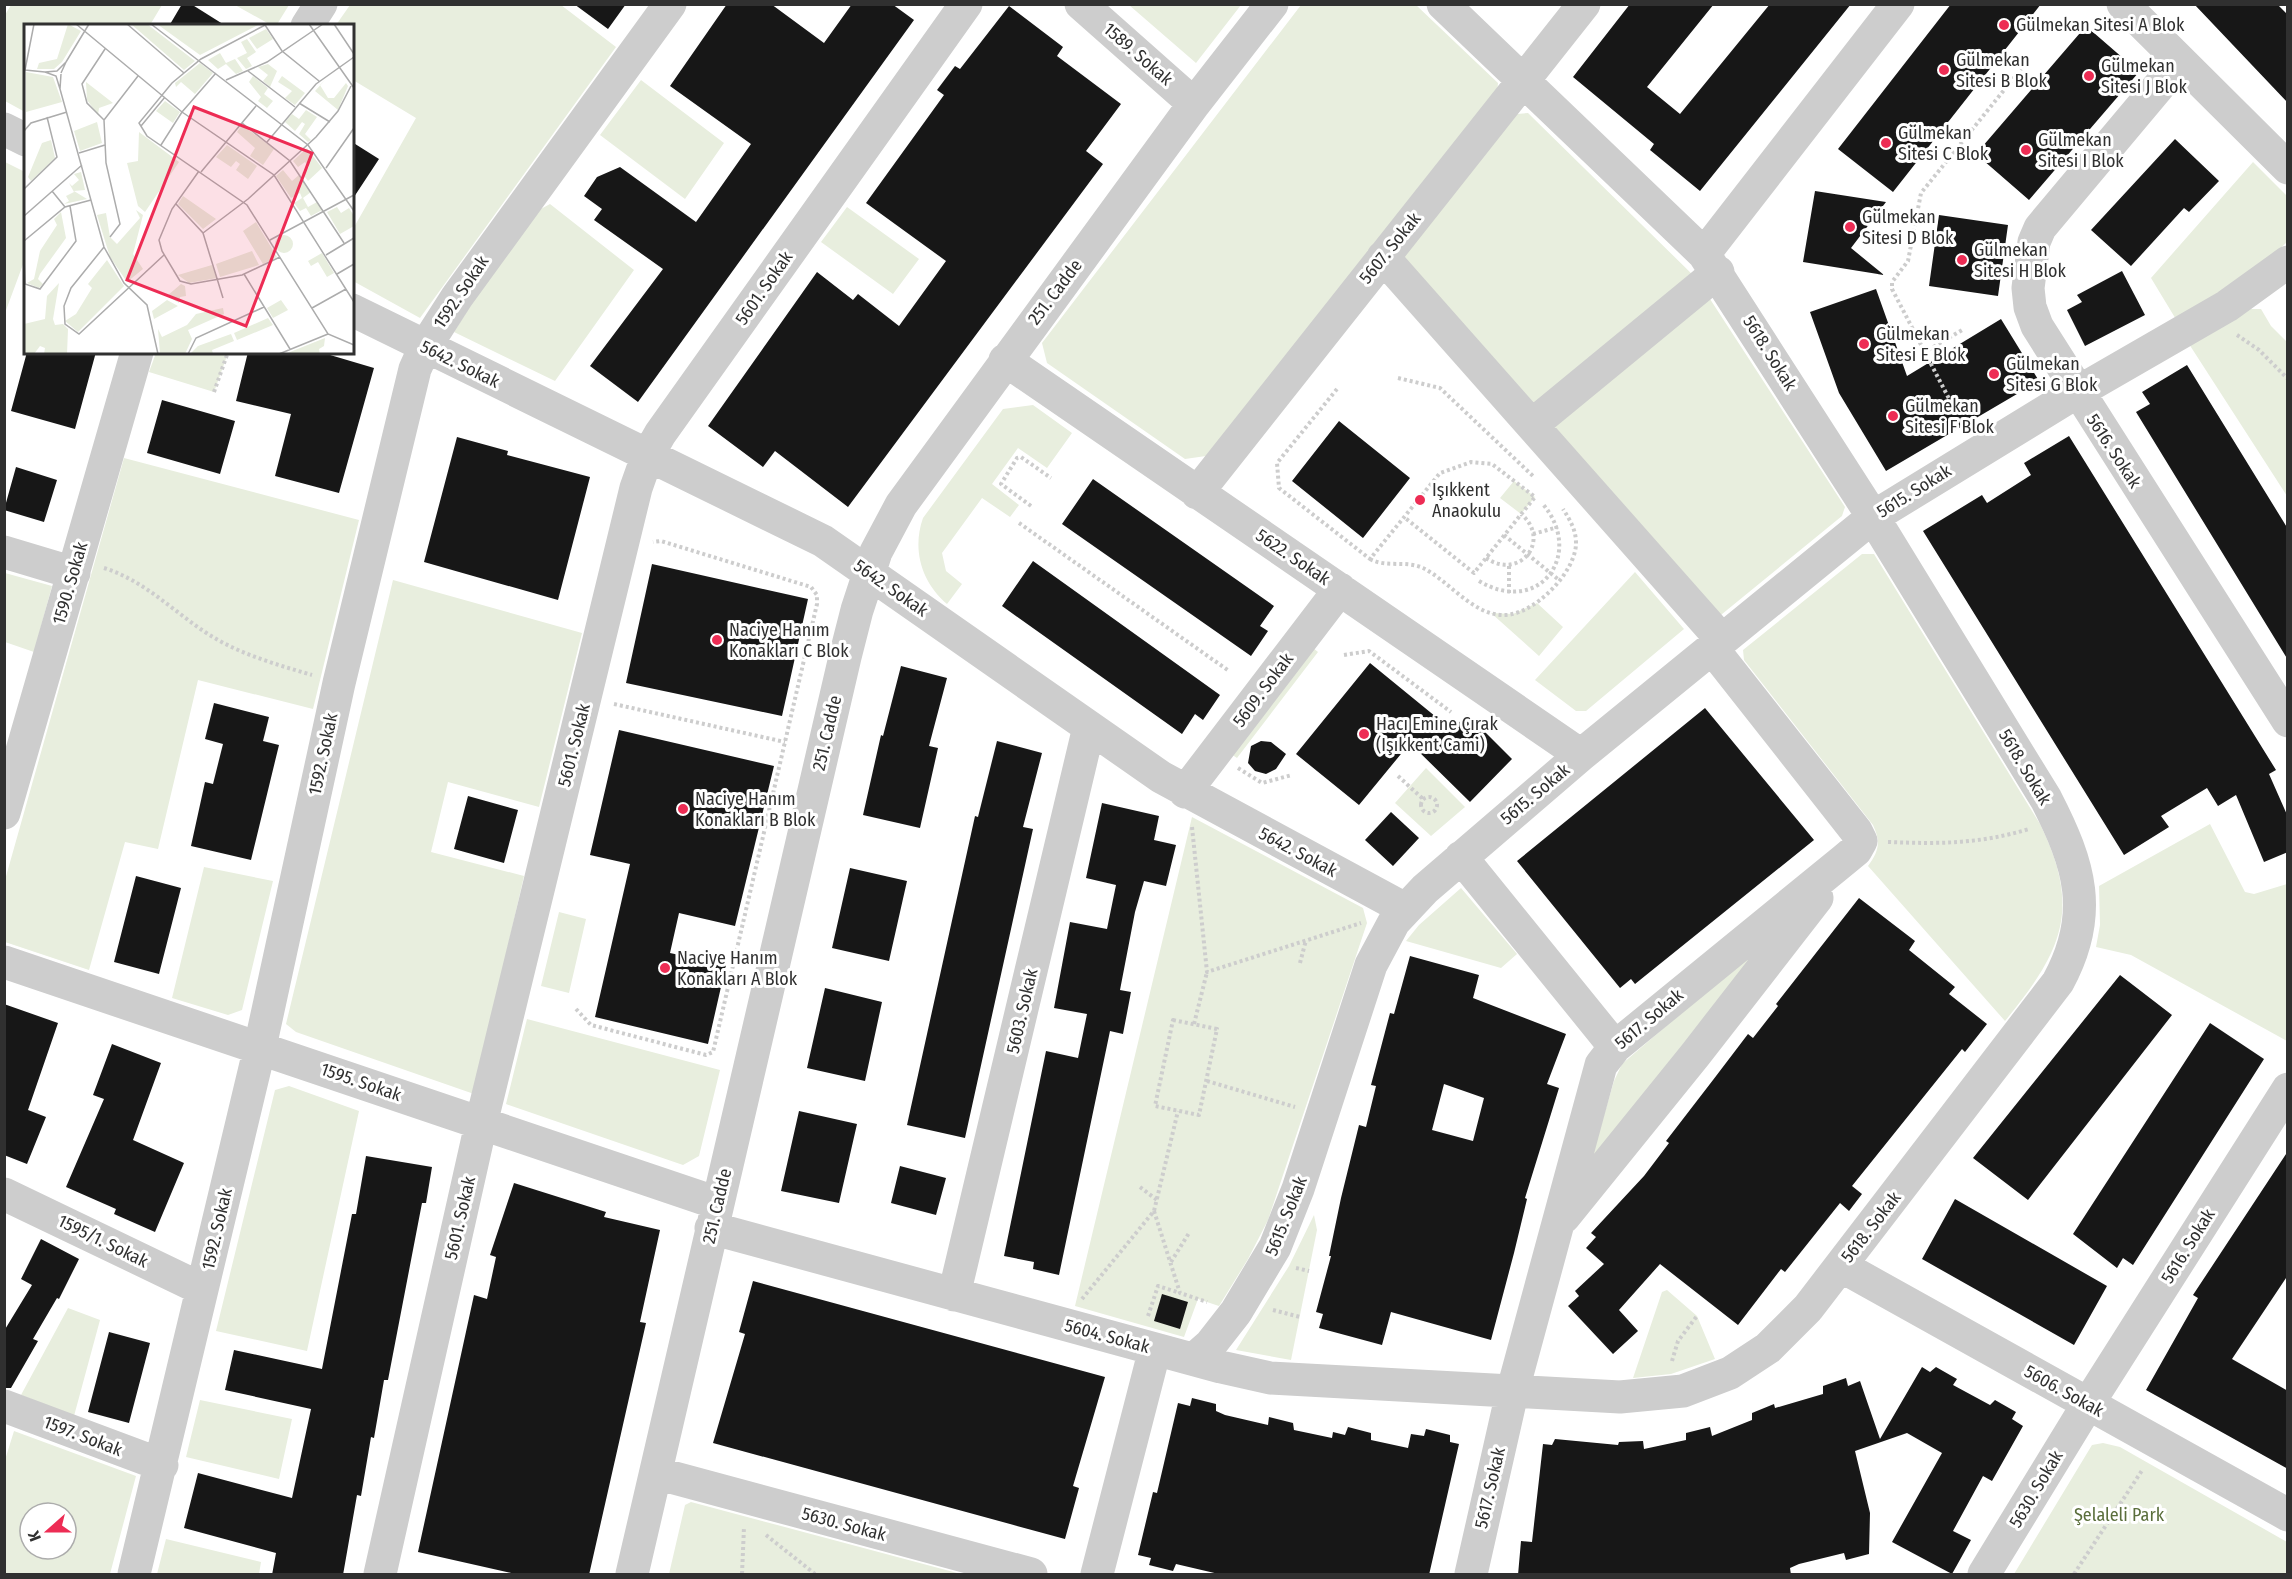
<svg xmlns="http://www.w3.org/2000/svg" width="2292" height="1579" font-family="'Fira Sans Condensed',sans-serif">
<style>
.green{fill:#e8eede;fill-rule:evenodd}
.building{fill:#171717;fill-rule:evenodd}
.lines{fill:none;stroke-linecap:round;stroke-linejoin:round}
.path{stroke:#cdcdcd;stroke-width:4;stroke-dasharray:3 3;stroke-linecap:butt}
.minor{stroke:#cdcdcd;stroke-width:33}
.poi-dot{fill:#ed2c54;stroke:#fff;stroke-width:2}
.labels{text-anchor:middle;stroke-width:6;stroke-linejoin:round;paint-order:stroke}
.poi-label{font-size:18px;fill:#303030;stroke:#fff;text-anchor:start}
.street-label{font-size:18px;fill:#303030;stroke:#fff}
.park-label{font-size:18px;fill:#5a6e3b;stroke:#fff}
.inset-road{fill:none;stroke:#acacac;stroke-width:1.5}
.view{fill:#ed2c54;fill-opacity:0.15;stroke:#ed2c54;stroke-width:3}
.inset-edge{fill:none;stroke:#303030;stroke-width:3}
</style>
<rect width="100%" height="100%" fill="#fff"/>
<path class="green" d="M11,5V4L162,5L150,25L26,26L25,112L5,101V15Z
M235,5H289L276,26L271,25Z
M350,5H561L616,47L420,318L353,281V229L416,118L353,80L352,26L336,25Z
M1129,5H1241L1196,63Z
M1301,5H1416L1498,83L1497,93L1206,456L1185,459L1047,363L1042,343Z
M641,80L724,143L685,199L600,135Z
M1528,113L1697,279L1845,507L1842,516L1716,619L1401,260L1517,114Z
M5,162L25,172V259L5,313Z
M2253,162L2287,196V242L2266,262L2177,321L2151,278Z
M550,204L634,270L555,381L454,332L482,287L539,210Z
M847,207L919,259L893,294L821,242Z
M2250,309H2261L2271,326L2287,342V496L2189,344Z
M156,353V352L228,353L214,392L149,372Z
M1033,405L1072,433L1047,468L1018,448L992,484L1019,505L1010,517L982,498L942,553L946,571L962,584L947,604C921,582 912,549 923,518L1003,409Z
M124,458L359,520L313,709L198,680L158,849L125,842L89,970L5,942V880Z
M1514,481L1535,497L1521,514L1500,498Z
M1862,554H1874L2040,824C2082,910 2062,951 2005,1021L1868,866C1879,851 1881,842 1873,825L1744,660L1743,650Z
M1635,572L1684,629L1586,711H1576L1535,680Z
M5,573L52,586L34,652L5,642Z
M393,580L582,633L539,807L448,782L431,852L524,876L474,1094L296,1032L286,1024Z
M1537,603L1563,627L1539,656L1491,613L1513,614Z
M1313,648L1318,652L1237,758L1231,754Z
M1426,768L1465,807L1431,836L1395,803Z
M1192,817L1363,908L1367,923L1268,1220L1248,1259L1219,1306L1198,1299L1184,1337L1075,1306Z
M2210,824L2245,892L2254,894L2287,884V1041L2131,955L2096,947L2100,925L2099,886Z
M204,867L273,881L242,1010L228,1015L172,998Z
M1461,888L1517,954L1501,968L1406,941L1419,925Z
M559,912L586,919L569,993L541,986Z
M1766,940L1590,1163L1614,1081L1622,1064Z
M527,1019L720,1070L699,1156L683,1165L506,1104Z
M289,1086L359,1111L307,1351L216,1331L275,1090Z
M1314,1215L1317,1230L1291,1360L1236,1350L1289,1266Z
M1667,1290L1697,1316L1715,1359L1671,1374L1633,1378L1662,1292Z
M68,1308L100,1320L74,1416L21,1395Z
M200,1400L292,1419L279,1479L186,1457Z
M14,1431L136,1476L110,1574H5V1460ZM30,1513H66V1549H30Z
M2103,1443L2120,1447L2287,1542V1574H2014L2092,1445Z
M691,1502L961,1574H669L685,1505Z
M166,1539L261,1562L259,1574H157Z"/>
<path class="building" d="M182,4H191L226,26H169Z
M574,4H626L608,29Z
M727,4H771L824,43L852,4H892L914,20L638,402L590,366L663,269L594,220L602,209L584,196L597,177L620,167L696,222L751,144L670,86Z
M1630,4H1714L1647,87L1680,114L1770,4H1851L1700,191L1650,150L1654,144L1573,77Z
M1951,4H2041L1893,192L1838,149Z
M2194,4H2277L2288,15V103Z
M1009,6L1063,47L1057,56L1121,104L1086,151L1103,164L848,507L775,451L763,467L708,426L817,272L853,300L858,294L899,326L946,261L866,203L944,95L937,90L955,66L960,69Z
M2086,26L2139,72L2029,200L1976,154Z
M2175,139L2219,181L2189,212L2184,208L2131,266L2091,230Z
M352,142L379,159L352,200Z
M1815,191L1886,202L1851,248L1884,275L1803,262Z
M1939,215L2008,225L1998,296L1929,286Z
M2122,271L2145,315L2085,346L2067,310L2082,302L2077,295Z
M1876,289L1907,376L2001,319L2039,381L1886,471L1839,393L1810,312Z
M27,352H96L75,429L11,411Z
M248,352H320L374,368L339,493L275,476L291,414L236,401Z
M2187,365L2288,529V660L2136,412L2150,404L2142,392Z
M162,400L235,421L220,474L147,453Z
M1339,421L1410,478L1363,538L1292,481Z
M2069,436L2276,770L2269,774L2288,817V852L2264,862L2236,795L2218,806L2207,788L2161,816L2169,827L2124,855L1923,531L1982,495L1987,503L2031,475L2024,463Z
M457,437L508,451L507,455L590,477L558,600L424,562Z
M16,467L57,480L44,522L4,510Z
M1093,479L1274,606L1260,626L1268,631L1251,656L1062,524Z
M1033,561L1220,695L1203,720L1195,714L1182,734L1002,606Z
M652,564L808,599L782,716L626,683Z
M1370,663L1452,730L1467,714L1512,759L1470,802L1410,743L1359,805L1296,754Z
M901,666L947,678L929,746L938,748L920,828L863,815L881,735L883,736Z
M214,703L269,717L263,741L279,745L251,860L191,846L205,782L213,784L223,744L205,739Z
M1705,708L1814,840L1635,984L1631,979L1620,988L1517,861Z
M619,730L774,766L735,926L679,913L670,953L726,965L708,1044L595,1017L630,864L590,855Z
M997,741L1042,753L1023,827L1033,829L965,1138L907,1125L975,816L978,817Z
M1261,741L1271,742L1286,754L1276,769L1266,774L1255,771L1248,763L1251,746Z
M468,796L518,810L504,863L454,849Z
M1102,803L1159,816L1154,840L1176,845L1166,886L1144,881L1135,912L1120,990L1131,992L1123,1034L1110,1031L1059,1275L1033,1269L1034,1262L1004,1256L1046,1051L1078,1058L1087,1014L1054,1008L1070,922L1107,929L1116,885L1086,878Z
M1391,812L1419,838L1393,866L1365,840Z
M850,868L907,881L889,961L832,948Z
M136,876L181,888L159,974L114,962Z
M1859,898L1915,941L1909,950L1955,987L1949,994L1987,1024L1965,1052L1962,1049L1852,1186L1862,1194L1849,1211L1840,1203L1785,1272L1781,1269L1738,1325L1660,1264L1619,1310L1638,1331L1613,1354L1568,1306L1579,1296L1575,1291L1604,1264L1586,1248L1596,1237L1591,1233L1644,1176L1669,1143L1666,1141L1713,1080L1748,1034L1753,1038L1778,1006L1776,1004Z
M1410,956L1479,975L1473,998L1566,1034L1547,1084L1559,1088L1525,1198L1527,1199L1514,1253L1491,1340L1391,1312L1382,1345L1319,1328L1323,1314L1316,1312L1331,1256H1329L1341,1198L1359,1125L1366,1127L1376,1086L1371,1085L1390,1013L1394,1014ZM1444,1084L1484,1098L1473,1141L1432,1130Z
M2120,975L2172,1015L2028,1200L1973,1158Z
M825,988L882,1002L865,1081L807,1068Z
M4,1004L58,1023L28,1110L46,1117L27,1164L4,1155Z
M2210,1023L2264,1059L2133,1265L2123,1258L2117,1268L2073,1234Z
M112,1044L161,1063L133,1140L184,1163L155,1232L114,1214L116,1209L66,1187L104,1099L93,1095Z
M799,1111L857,1124L839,1203L781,1191Z
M2288,1151V1275L2232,1359L2288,1391V1469L2146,1390L2198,1298L2193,1295Z
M366,1156L432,1167L426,1203H422L388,1380H384L374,1438L371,1437L361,1496L357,1495L343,1575H272L276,1553L184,1528L198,1473L292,1498L311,1409L225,1390L234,1350L322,1369L352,1214H356Z
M900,1166L946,1178L936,1215L891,1203Z
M514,1183L606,1212L604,1217L660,1230L640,1322L646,1323L589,1575H520L418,1552L474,1295L487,1299L496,1257L490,1255Z
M1955,1199L2107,1286L2074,1345L1922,1259Z
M41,1239L79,1259L59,1299L57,1298L33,1339L38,1341L11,1388H4V1331L32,1285L21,1279Z
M753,1281L1105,1377L1073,1486L1079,1488L1065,1539L713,1443L745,1334L739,1332Z
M1162,1294L1188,1302L1180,1329L1154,1321Z
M109,1332L150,1343L129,1423L88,1412Z
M1922,1367L1930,1372L1936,1367L1957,1379L1953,1385L1990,1405L1995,1400L2016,1412L2012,1419L2023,1426L1992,1481L1983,1476L1953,1531L1971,1540L1952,1574L1892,1542L1942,1453L1907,1433L1855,1451L1870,1513L1869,1554L1846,1560L1844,1553L1799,1564L1790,1568L1791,1575H1518L1521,1541L1532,1542L1543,1444L1552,1445L1555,1439L1618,1445L1619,1442L1643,1441L1644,1449L1686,1440V1433L1710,1427L1712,1436L1752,1420V1413L1774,1404L1775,1408L1823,1394V1386L1846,1378L1848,1386L1860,1381L1880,1439Z
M1192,1398L1216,1404V1411L1225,1415L1268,1425L1269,1417L1293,1423L1294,1430L1332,1438L1333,1432L1345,1435L1348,1427L1371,1433V1440L1408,1448L1411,1434L1424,1436L1426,1429L1450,1435V1442L1459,1444L1429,1575H1223L1176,1564L1173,1571L1149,1565L1151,1558L1138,1555L1153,1492L1157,1493L1178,1403L1190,1406Z"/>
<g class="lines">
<path class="path" d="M1891,213L1915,217
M2237,335L2259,350L2288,379
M1923,353L1964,329
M1398,378L1440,388L1534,477
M1337,389L1277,463L1279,488L1370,559L1440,473L1471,462L1492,464L1535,497L1474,573L1404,517
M214,392L228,352
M1957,414L1892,289V282L1908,261L1921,193L2021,69
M1031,506L1001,484L1017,458L1021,457L1051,478
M1019,523L1229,671
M1533,534L1558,527
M1504,535L1559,580
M1486,558C1520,581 1552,540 1521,514
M1370,559C1386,568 1406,560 1423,568C1449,581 1472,614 1502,615C1532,617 1576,573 1576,543C1576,530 1570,520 1563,509
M104,568C143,580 172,610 205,632C238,654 275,664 312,675
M1479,581C1539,617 1586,554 1542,503
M1509,593V565
M1344,655L1369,651L1451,712
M614,704L785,742
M1238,768L1262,783L1292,775
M1398,776L1423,799
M1421 805a8 8 0 1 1 16 0a8 8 0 1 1-16 0Z
M1192,827L1207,972L1361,923
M1888,842C1940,844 1979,844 2029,829
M1300,963L1306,940
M576,1009L591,1025L706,1055L713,1052L817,604V595L811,587L661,541L653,542
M1173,1020L1217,1029L1199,1115L1155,1106Z
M1194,1024L1207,972
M1207,1081L1295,1107
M1140,1187L1157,1200
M1154,1211L1180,1293L1207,1302
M1171,1262L1189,1233
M1296,1268L1309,1271
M1082,1299L1154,1211L1178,1111
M1273,1310L1300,1317
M1148,1316L1158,1286L1180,1293
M1672,1361L1678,1341L1697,1316
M766,1535L815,1574
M742,1574L744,1527
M2074,1574L2143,1469"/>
<path class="minor" d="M1081,4L1194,104
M2123,4L2288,168
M307,26L321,4
M2180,61L2040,228L2034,242L2028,288L2030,307L2037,326L2288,721
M4,129L26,140
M1704,254L1898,4
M1383,257L1722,640
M352,310L823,541L1161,777L1405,909
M1005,360L1581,755
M1532,425L1718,272
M1197,493L1584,4
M4,552L74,573
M1185,792L1340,589
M4,813L137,352
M1461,857L1615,1047
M4,962L717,1203
M4,1194L202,1289
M1564,1217L1695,1055L1817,898
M711,1228L1221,1367L1270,1378L1620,1397L1683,1391L1730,1373L1768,1348L1808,1308L2058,982C2095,914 2080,865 2046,799L1873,517L1704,254L1443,4
M1841,1266L2288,1515
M954,1295L1089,727
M1194,1359L1211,1344L1236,1312L1275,1247L1298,1189L1371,965L1394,922L1425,889L1581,755L1873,517L2064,400L2227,306L2288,262
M4,1406L162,1465
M656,1473L1031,1574
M134,1574L260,1047L339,683L415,369L425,347L457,297L670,4
M380,1574L481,1124L636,488L647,457L660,434L966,4
M632,1574L845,657L857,610L876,552L901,505L1194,104L1272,4
M1097,1574L1155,1349
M1471,1574L1512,1393L1601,1065L1615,1047L1844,860L1856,850L1861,841L1856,831L1712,648
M1984,1574L2088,1404L2288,1089"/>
</g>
<g class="poi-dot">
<circle cx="2004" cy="25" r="6"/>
<circle cx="1944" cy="70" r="6"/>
<circle cx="2089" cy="76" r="6"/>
<circle cx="1886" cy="143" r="6"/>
<circle cx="2026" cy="150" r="6"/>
<circle cx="1850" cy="227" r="6"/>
<circle cx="1962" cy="260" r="6"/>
<circle cx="1864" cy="344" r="6"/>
<circle cx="1994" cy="374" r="6"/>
<circle cx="1893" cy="416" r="6"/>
<circle cx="1420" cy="500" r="6"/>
<circle cx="717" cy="640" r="6"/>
<circle cx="1364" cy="734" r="6"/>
<circle cx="683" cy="809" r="6"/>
<circle cx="665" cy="968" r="6"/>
</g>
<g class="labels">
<g class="poi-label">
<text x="2016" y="31">Gülmekan Sitesi A Blok</text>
<text x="1956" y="66">Gülmekan<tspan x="1956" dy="21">Sitesi B Blok</tspan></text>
<text x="2101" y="72">Gülmekan<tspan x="2101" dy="21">Sitesi J Blok</tspan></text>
<text x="1898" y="139">Gülmekan<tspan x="1898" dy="21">Sitesi C Blok</tspan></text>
<text x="2038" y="146">Gülmekan<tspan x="2038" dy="21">Sitesi I Blok</tspan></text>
<text x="1862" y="223">Gülmekan<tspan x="1862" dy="21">Sitesi D Blok</tspan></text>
<text x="1974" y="256">Gülmekan<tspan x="1974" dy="21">Sitesi H Blok</tspan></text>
<text x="1876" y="340">Gülmekan<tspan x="1876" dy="21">Sitesi E Blok</tspan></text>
<text x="2006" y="370">Gülmekan<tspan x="2006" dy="21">Sitesi G Blok</tspan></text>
<text x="1905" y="412">Gülmekan<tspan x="1905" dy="21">Sitesi F Blok</tspan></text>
<text x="1432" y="496">Işıkkent<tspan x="1432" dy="21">Anaokulu</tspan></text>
<text x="729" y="636">Naciye Hanım<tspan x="729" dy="21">Konakları C Blok</tspan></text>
<text x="1376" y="730">Hacı Emine Çırak<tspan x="1376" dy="21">(Işıkkent Cami)</tspan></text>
<text x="695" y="805">Naciye Hanım<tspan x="695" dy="21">Konakları B Blok</tspan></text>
<text x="677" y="964">Naciye Hanım<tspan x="677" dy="21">Konakları A Blok</tspan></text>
</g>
<g class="street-label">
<text transform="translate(1138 54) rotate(41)" y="6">1589. Sokak</text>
<text transform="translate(1390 248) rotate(-51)" y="6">5607. Sokak</text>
<text transform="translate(764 288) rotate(-55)" y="6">5601. Sokak</text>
<text transform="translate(461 292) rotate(-56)" y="6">1592. Sokak</text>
<text transform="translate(1055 292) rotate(-53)" y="6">251. Cadde</text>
<text transform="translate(1770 353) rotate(58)" y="6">5618. Sokak</text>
<text transform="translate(460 364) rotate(26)" y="6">5642. Sokak</text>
<text transform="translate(2114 451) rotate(57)" y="6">5616. Sokak</text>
<text transform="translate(1914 491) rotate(-32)" y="6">5615. Sokak</text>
<text transform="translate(1293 557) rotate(34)" y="6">5622. Sokak</text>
<text transform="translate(70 583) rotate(-74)" y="6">1590. Sokak</text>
<text transform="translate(891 588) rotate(35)" y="6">5642. Sokak</text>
<text transform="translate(1263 690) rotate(-53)" y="6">5609. Sokak</text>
<text transform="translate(827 733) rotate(-77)" y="6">251. Cadde</text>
<text transform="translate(574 745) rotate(-76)" y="6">5601. Sokak</text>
<text transform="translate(323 754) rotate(-78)" y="6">1592. Sokak</text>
<text transform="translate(2025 767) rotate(59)" y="6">5618. Sokak</text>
<text transform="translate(1535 794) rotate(-40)" y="6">5615. Sokak</text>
<text transform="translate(1298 852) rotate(28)" y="6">5642. Sokak</text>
<text transform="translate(1022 1011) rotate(-77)" y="6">5603. Sokak</text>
<text transform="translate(1649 1019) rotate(-40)" y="6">5617. Sokak</text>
<text transform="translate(361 1082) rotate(19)" y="6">1595. Sokak</text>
<text transform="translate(717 1206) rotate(-77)" y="6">251. Cadde</text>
<text transform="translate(1286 1216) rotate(-68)" y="6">5615. Sokak</text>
<text transform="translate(460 1218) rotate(-77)" y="6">5601. Sokak</text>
<text transform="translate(1871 1227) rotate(-52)" y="6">5618. Sokak</text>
<text transform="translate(217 1229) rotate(-77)" y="6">1592. Sokak</text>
<text transform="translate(103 1241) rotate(26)" y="6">1595/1. Sokak</text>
<text transform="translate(2188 1246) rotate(-58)" y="6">5616. Sokak</text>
<text transform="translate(1107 1336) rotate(15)" y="6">5604. Sokak</text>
<text transform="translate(2064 1391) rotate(29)" y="6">5606. Sokak</text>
<text transform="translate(83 1436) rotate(21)" y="6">1597. Sokak</text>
<text transform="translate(1490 1488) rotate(-77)" y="6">5617. Sokak</text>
<text transform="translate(2036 1489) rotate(-59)" y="6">5630. Sokak</text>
<text transform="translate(844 1524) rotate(15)" y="6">5630. Sokak</text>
</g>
<g class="park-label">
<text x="2119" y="1521">Şelaleli Park</text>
</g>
</g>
<g transform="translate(24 24)">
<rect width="330" height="330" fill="#fff"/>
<path d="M44,0L57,7L38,38L30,45H13L15,39L33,35ZM107,0H123L171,37L160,46ZM133,0H236L176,31ZM242,5L249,15L233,25L225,14ZM223,15L232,28L223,34L228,42L222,45L213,34L223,29L217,18ZM196,29L202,39L211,35L219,47L212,50L202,40L194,45L184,36ZM176,39L189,49L171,70L157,58L152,63L151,59ZM244,40L253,47L246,63L239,57L244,51L234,43ZM2,48L29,53L38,78L2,88ZM229,52L244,64L240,70L249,77L243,84L234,77L237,73L225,58ZM258,52L281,69L271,81L261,74L268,67L254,58ZM302,55L296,61L304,74H310L322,59L324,62L314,86L291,67ZM62,58L89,79L75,84L74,91L63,76ZM141,77L156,88L149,99L132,87ZM282,86L293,93L281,110L287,116L284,118L275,110L281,100L278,98L271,107L261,98L268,90L275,95ZM73,98L78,119L56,127L50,107ZM218,101L250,125L239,141L226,132L231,124L213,108ZM115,108L155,138L121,188L114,182L103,139L114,137ZM27,116L31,134L7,157L4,153L18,119ZM203,121L233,142L224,155L212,146L216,140L212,137L207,143L192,133ZM283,124L298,144L284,157L278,149L285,143L281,138L274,143L269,137ZM259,146L268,157L275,151L287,168L279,174L284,183L293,178L298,186L287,192L282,184L276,187L270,179L278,174L276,169L267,174L252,152ZM57,148L61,166L50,167L63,175L40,180L45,177L42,172L50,168L45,159L48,162L55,156L50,150ZM159,172L192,195L179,205L154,180ZM313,183L317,189L325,184L330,192V202L316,210L303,188ZM112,186L119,191L109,230L119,245L103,258L86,233L73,191L82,189L86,213L93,220L116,194ZM37,188L42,214L16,250L14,255L19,260L15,264L3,259L10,255L16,227L33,201L30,195ZM232,198L253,233L239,240L219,207ZM251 220a9 9 0 1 1 18 0a9 9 0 1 1-18 0ZM228,227L235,241L196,253L192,240ZM298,229L310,249L303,253L294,238L287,242L284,237ZM83,236L100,262L54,308L41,297L52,290L68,264L64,260ZM188,241L193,254L165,259L154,251ZM35,259L29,295L31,301L39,300L44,305L43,330H20L21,324L16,322L10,330H0V300L21,295L23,272ZM157,260L161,262L162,272L156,273L155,279L143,272ZM143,276L154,282L130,295L128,287ZM257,276L264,286L249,294L243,284ZM199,284L200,290L164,306L168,315L161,330H136L134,305L138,313L163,301L172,290ZM244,294L249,301L213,316L210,309ZM207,310L210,317L188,326L189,330H166L174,322ZM301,314L300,322L295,325L296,330H261Z" fill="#e8eede"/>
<path class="inset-road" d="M52,0L158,88L250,151L330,278M103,0L160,49M127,0L284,121L330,187M243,0L177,35L148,59L115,99L123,112L223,181L304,310L330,321M285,0L330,64M310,0L330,30M241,1L258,27L295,57M42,38L65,0M1,46L10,0M1,46L21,48M224,47L271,83M37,50L36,65L32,52L21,48L33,47L42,38L37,49M202,56L243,38L299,0M36,65L80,223L100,259L123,281L134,330M275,79L306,98M80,96L63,79L58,60L81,25M218,99L266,137L320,219M117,102L141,73M0,107L7,99L43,88M243,118L292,60L330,33M137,121L158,88L192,49M55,129L81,121M302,144L330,104M175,147L148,185L135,216L138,227L156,257L167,260L218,251L256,233M177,148L232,82M0,165L33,133L23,93M28,167L41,183M152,180L179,209L199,274M0,192L58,141M179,209L224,175L292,113L314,87L327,62M86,213L96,200L82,139L80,96L114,52M246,216L330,171M0,217L41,183L67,176M80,223L47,264L40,282L41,300L55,310L140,231M302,231L330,214M0,233L1,260L16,265L52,217L46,182M220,250L266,325M313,250L330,240M288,284L322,265M164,330L172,314L240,283M255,330L304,310"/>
<path class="view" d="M170,83L288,129L222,302L103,256Z"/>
<rect width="330" height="330" class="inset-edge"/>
</g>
<rect width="2292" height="1579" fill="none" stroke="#303030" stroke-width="12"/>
<g transform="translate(48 1531) rotate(249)"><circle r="28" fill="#ffffff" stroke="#acacac" stroke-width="1.5"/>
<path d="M0-4.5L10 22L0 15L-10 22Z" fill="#ed2c54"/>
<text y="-9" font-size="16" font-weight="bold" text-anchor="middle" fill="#303030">K</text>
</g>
</svg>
